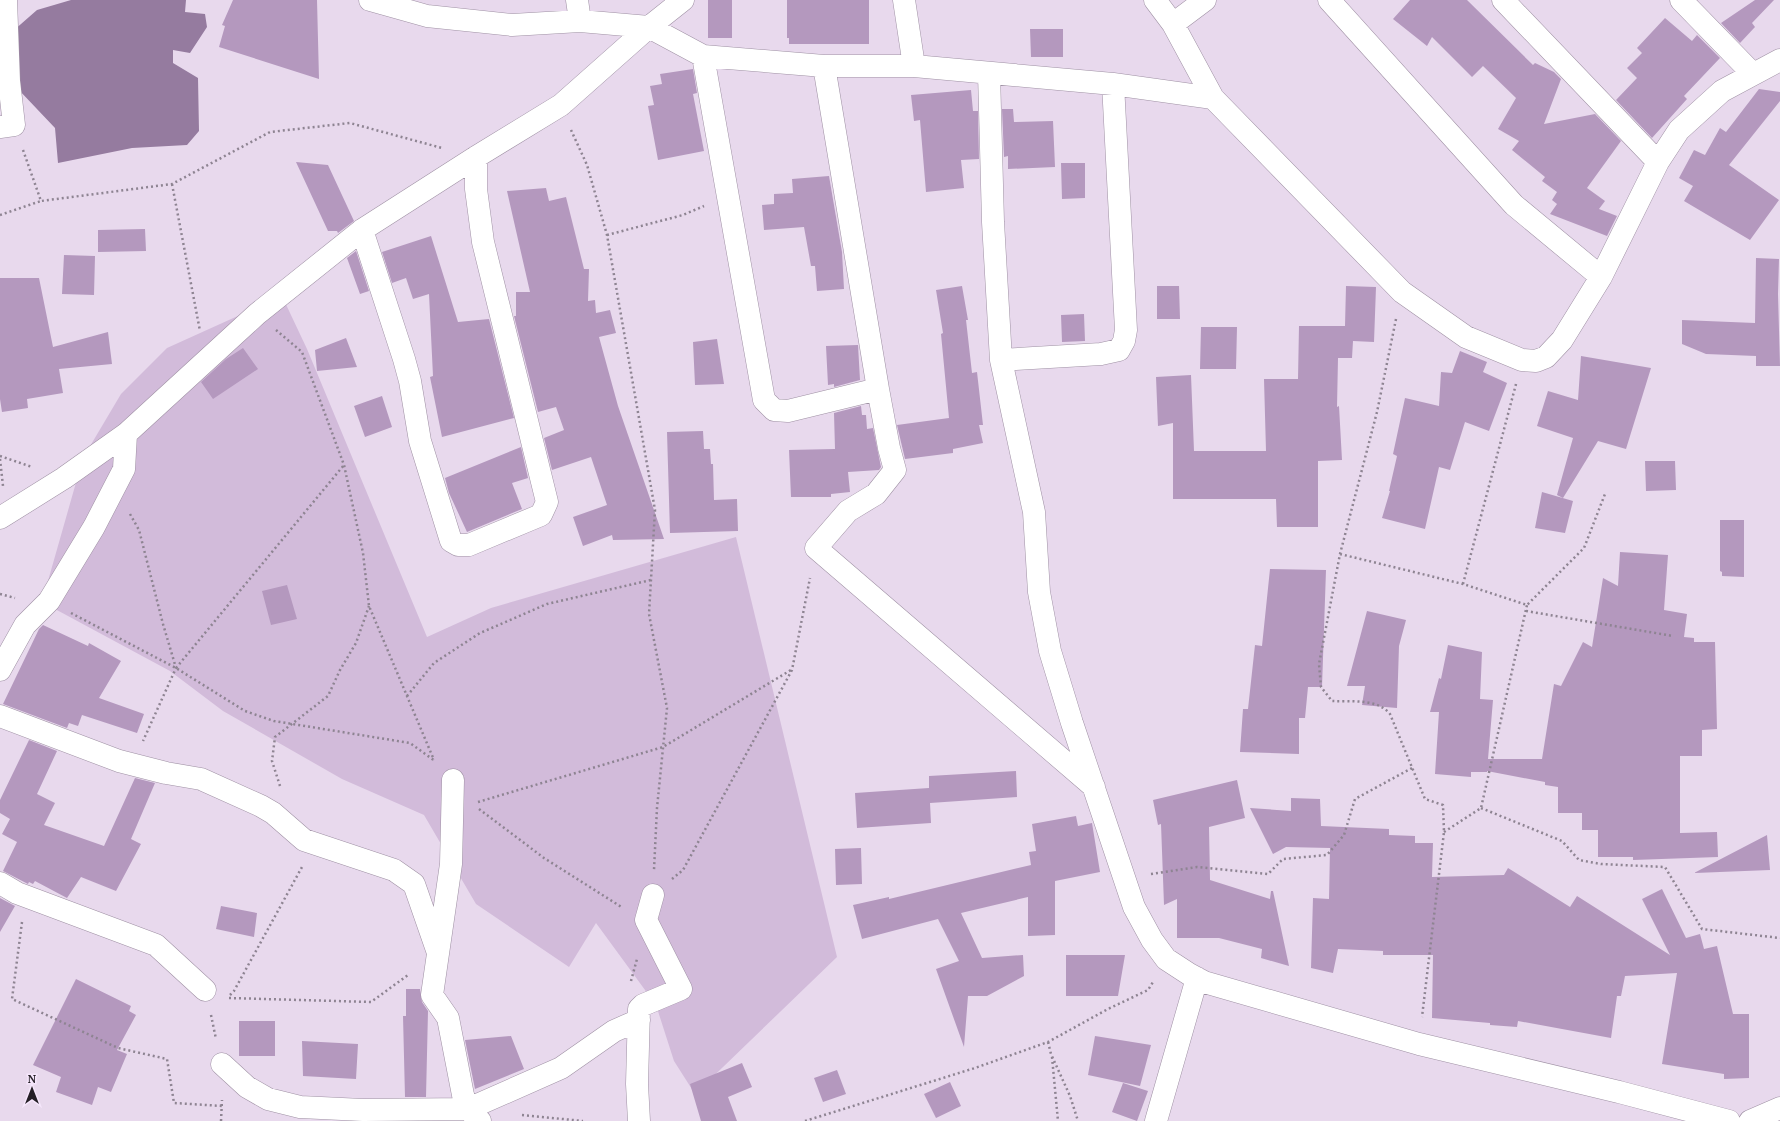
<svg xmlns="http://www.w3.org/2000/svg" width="1780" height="1121" font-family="'PT Serif',serif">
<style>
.green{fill:#d2bbda}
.water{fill:#957b9f}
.building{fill:#b498be}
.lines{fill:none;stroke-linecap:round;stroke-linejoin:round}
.minor-casing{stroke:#9f91a4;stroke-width:23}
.path{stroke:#8e8492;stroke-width:2.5;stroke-dasharray:2 3;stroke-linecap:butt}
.minor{stroke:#fff;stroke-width:22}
</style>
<rect width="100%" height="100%" fill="#e8d9ed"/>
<path class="green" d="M282,296L307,349L427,637L491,608L736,537L837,957L695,1094L674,1061L656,1005L596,923L569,967L476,904L424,815L342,779L223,711L170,671L42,602L83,458L121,394L167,348Z"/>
<path class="water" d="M71,0H186L185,12L205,14L207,27L190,53L173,50V63L198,78L199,131L187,145L132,148L58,163L55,128L18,89L13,31L37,10Z"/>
<path class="building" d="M233,0H317L319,79L219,47L225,26L222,25Z
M708,0H732V38H708Z
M787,0H869V44H789V38H787Z
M1410,0H1467L1533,65L1535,63L1554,72L1561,79L1544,124L1595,114L1621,141L1587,188L1605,201L1599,209L1617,216L1607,236L1550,214L1557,204L1552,200L1557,192L1542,181L1545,177L1512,150L1519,141L1498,129L1516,98L1483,66L1472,77L1432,37L1427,46L1393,19Z
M1755,0H1774L1752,23L1755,27L1740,43L1721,23Z
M1665,18L1692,41L1697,35L1720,58L1684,96L1687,99L1652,138L1616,100L1637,78L1627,68L1642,53L1637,48Z
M1030,29H1063V57H1031Z
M693,69L697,93L693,94L704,151L658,160L648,106L654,105L650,86L662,84L660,74Z
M1759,89L1780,92V101L1729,165L1779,200L1750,240L1684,201L1693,186L1679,178L1694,150L1705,155L1720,128L1726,132Z
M971,90L973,111H978L979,159L961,160L964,188L926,192L920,120L914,121L911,95Z
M1002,109H1013L1014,122L1053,121L1055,167L1008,169V156L1004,157Z
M296,162L328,165L354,221L338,233L337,231H328Z
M1061,163H1085V198L1062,199Z
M829,176L842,252L844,289L817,291L815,266H811L804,227L764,230L762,205L774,204V194L793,193L792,179Z
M546,188L549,201L566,197L584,269H589L588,301L595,300L596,313L610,310L616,333L599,337L618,406L664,539L613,540L612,535L583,546L573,517L607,505L591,457L552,470L544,438L564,430L556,407L538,412L514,316H516V292H530L507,191Z
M145,229L146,251L98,252V230Z
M431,236L458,322L489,319L514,418L442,437L430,377L433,376L429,294L413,299L406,278L392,283L382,252Z
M356,251L369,291L360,294L347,258Z
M64,255L95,256L94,295L62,294Z
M1756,258L1779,259L1778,294L1780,366H1756V356L1706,354L1682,344V320L1755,323Z
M0,278H39L53,347L108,332L112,364L59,369L63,393L27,399L28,408L2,412L0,399Z
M962,286L968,320H966L972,373L977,372L983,425H979L983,443L953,449V453L905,459L897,425L949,418L941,334L943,333L936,290Z
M1157,286H1179L1180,319H1157Z
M1346,286L1376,287L1374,342L1353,341L1352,358H1338L1337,407L1339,406L1342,460L1318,461V527H1277L1276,499H1173V423L1158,426L1156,377L1191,375L1194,451H1266L1264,379H1298L1299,326H1345Z
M1084,314L1085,341L1062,342L1061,315Z
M1201,327H1237L1236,369H1200Z
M346,338L357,367L317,371L315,350Z
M717,339L724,384L695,385L693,342Z
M858,345L860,380L834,387V384L828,385L826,346Z
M243,348L258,369L213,399L201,382L226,359Z
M1460,351L1487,362L1483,372L1507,383L1489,431L1465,422L1450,470L1439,467L1425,529L1382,518L1390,491H1389L1397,456L1393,454L1405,398L1439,406L1441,372L1452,373Z
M1581,356L1651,368L1626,449L1598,441L1563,498L1557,495L1573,438L1537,426L1548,391L1578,400Z
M382,396L392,427L365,437L354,406Z
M861,406L862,415H866L867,429L873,428L881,467L879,470L848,472L850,492L831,494V497H791L789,450L835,449L834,413Z
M703,431L704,449H710L711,464H713L714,500L737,499L738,531L670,533L667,432Z
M521,447L528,478L512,483L522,509L467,532L449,493L445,478Z
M1645,461H1675L1676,490L1646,491Z
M1542,492L1573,501L1565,533L1535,528Z
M1720,520H1744V577L1722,576V572L1720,571Z
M1620,552L1668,555L1664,610L1687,614L1684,637L1694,638V642H1715L1717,729L1702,730V756H1680V833L1717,832L1718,857L1633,860V857H1598V830H1582V813H1558V787L1545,785V782L1487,771V772H1471V777L1435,774L1439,712H1430L1439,678L1441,679L1448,645L1482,652L1480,699L1493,700L1488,759H1542L1554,684L1561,686L1583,642L1592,647L1603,578L1618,586Z
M1270,569L1326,570L1322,687H1308L1305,718H1299V754L1240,752L1243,709H1248L1255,645L1262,646Z
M287,585L297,619L271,625L262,591Z
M1367,611L1406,620L1399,646L1397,708L1362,705L1365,686H1347Z
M43,625L88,646L89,643L121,661L99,698L144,714L137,733L82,715L78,726L69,723L67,728L3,704L39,629Z
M29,740L57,751L37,794L55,803L44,825L104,846L135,778L155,783L131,839L141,844L116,891L81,877L67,898L35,881L33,884L29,882L28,884L3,871L17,842L2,834L10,819L0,813V800Z
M1016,771L1017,797L930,803L931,823L857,828L855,793L929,788V776Z
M1237,780L1245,818L1209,827L1210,880L1270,899L1271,891H1273L1289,966L1261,958L1262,949L1219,938H1177V899L1164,905L1161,824L1158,825L1153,800Z
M1291,798L1320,799L1321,826L1389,829V835L1415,836V843H1433L1432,877L1504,875L1508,868L1570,907L1577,896L1670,955L1642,899L1662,889L1686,938L1700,934L1704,949L1717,946L1733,1014H1749V1078L1724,1079V1074L1662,1064L1677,973L1625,976L1621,996H1617L1611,1038L1518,1021L1517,1027L1490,1025V1023L1432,1018L1433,955H1383V951L1338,949L1333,973L1311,968L1313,898L1329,899L1330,848L1286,847L1273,854L1250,808L1291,811Z
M1076,816L1078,826L1092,823L1100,872L1055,881V935L1028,936V897L961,913L982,958L1023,955L1024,976L987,996H968L964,1047L936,969L959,961L938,919L862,939L853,905L889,897V899L1031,865L1029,852L1036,851L1032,824Z
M1767,835L1770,870L1694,873Z
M861,848L862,884L836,885L835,849Z
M0,898L15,906L0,932Z
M221,906L257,913L254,937L216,929Z
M1066,955H1125L1118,996H1066Z
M76,979L131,1006L129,1011L136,1015L117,1050L127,1054L111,1092L98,1087L92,1105L56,1092L61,1077L33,1065Z
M406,989H420L422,1002L428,1011L426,1097H405L403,1016H406Z
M239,1021H275V1056H239Z
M511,1036L524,1069L475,1089L465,1040Z
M1095,1036L1151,1045L1140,1086L1088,1075Z
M302,1041L358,1044L356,1079L303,1076Z
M742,1063L752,1087L728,1097L737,1121H701L690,1084Z
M837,1070L846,1094L823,1102L814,1078Z
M950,1082L961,1106L936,1118L924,1094Z
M1123,1083L1148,1091L1137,1121L1112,1112Z"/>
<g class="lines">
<defs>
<path id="minor" d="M370,0L427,16L512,25L580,21L649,27L703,56L824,66H914L1113,84L1213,98
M577,0L580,21
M904,0L914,66
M1155,0L1173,24L1213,98L1402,292L1466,337L1522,360L1536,361L1546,357L1562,340L1601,277L1658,162L1679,130L1722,91L1780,60
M1329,0L1514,205L1601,277
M1503,0L1658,162
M1681,0L1753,74
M1173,24L1205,0
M703,56L764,400L774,410L788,411L878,389L889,448L895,470L876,494L848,511L816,548L1094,787
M824,66L878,389
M989,73L993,222L1001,360L1034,512L1039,592L1050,651L1072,723L1134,907L1152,940L1166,959L1189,974L1204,982L1419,1044L1619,1092L1729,1121
M0,127L14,125L9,81L6,0
M362,230L404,359L410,381L420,441L451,541L458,545H469L541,515L547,502L483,242L476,189V157
M1001,360L1101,354L1119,350L1124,341L1126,330L1113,84
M0,518L64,478L126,434L257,314L362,230L476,157L561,105L649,27L683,0
M0,670L25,625L49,601L94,527L124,469L126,434
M0,716L119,761L166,773L201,779L261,806L273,813L304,840L394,870L414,884L438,953
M453,780L451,864L432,995L448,1018L463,1095L468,1109L480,1121
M0,883L17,893L156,945L205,990
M222,1064L247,1087L268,1099L300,1107L363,1110L468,1109L561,1068L614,1031L639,1020
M639,1121L637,1084L639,1009L643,1005L681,989L646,920L653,895
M1156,1121L1197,978
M1750,1121L1780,1108"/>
</defs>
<use href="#minor" class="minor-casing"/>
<path class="path" d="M571,130L587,165L607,235L655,510L649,614L667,708L657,808L654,870
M23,150L41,201L172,184L270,132L350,123L442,148
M172,184L200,331
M0,215L41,201
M607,235L683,215L704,206
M1396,319L1377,412L1340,554L1319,664L1321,687L1332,701C1351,702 1377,698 1390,714L1425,799L1443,805L1444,832L1422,1017
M276,330L302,352L344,465L363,553L369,606L434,760
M0,456L32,467
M0,459L3,486
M130,514L139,530L163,624L176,668L143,741
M1340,554L1463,584L1527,605L1584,548L1605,494
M1463,584L1516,384
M0,594L15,598
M1526,611L1673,636
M71,613L176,668L245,711L274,721L410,743L435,761
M176,668L344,465
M407,696L434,663L480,633L547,604L651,580
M280,786L272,761L275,737L328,696L340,670L356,643L369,606
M478,802L663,747L791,670
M1481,808L1562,841L1579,860L1601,864L1665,867L1702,929L1780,938
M479,809L544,858L623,908
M1444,832L1481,808L1527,605
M1151,874L1197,867L1268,874L1283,859L1327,855L1344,835L1355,799L1412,768
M672,879L683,870L792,670L810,578
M22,922L12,999L118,1048L167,1059L174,1103L222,1106
M631,981L637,959
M230,995L234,991L302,867
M229,998L371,1002L408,975
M211,1015L216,1039
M1048,1042L1051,1054L1070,1096L1078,1121
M1052,1057L1058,1121
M522,1115L583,1121
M221,1121L222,1100
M805,1121L975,1068L1048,1042L1108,1009L1148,990L1153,982"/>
<use href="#minor" class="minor"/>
</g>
<g transform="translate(32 1089)" stroke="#f5e6fb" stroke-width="3" paint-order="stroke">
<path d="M0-3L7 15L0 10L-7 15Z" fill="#241f26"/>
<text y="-6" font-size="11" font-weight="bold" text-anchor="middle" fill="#241f26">N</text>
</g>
</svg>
